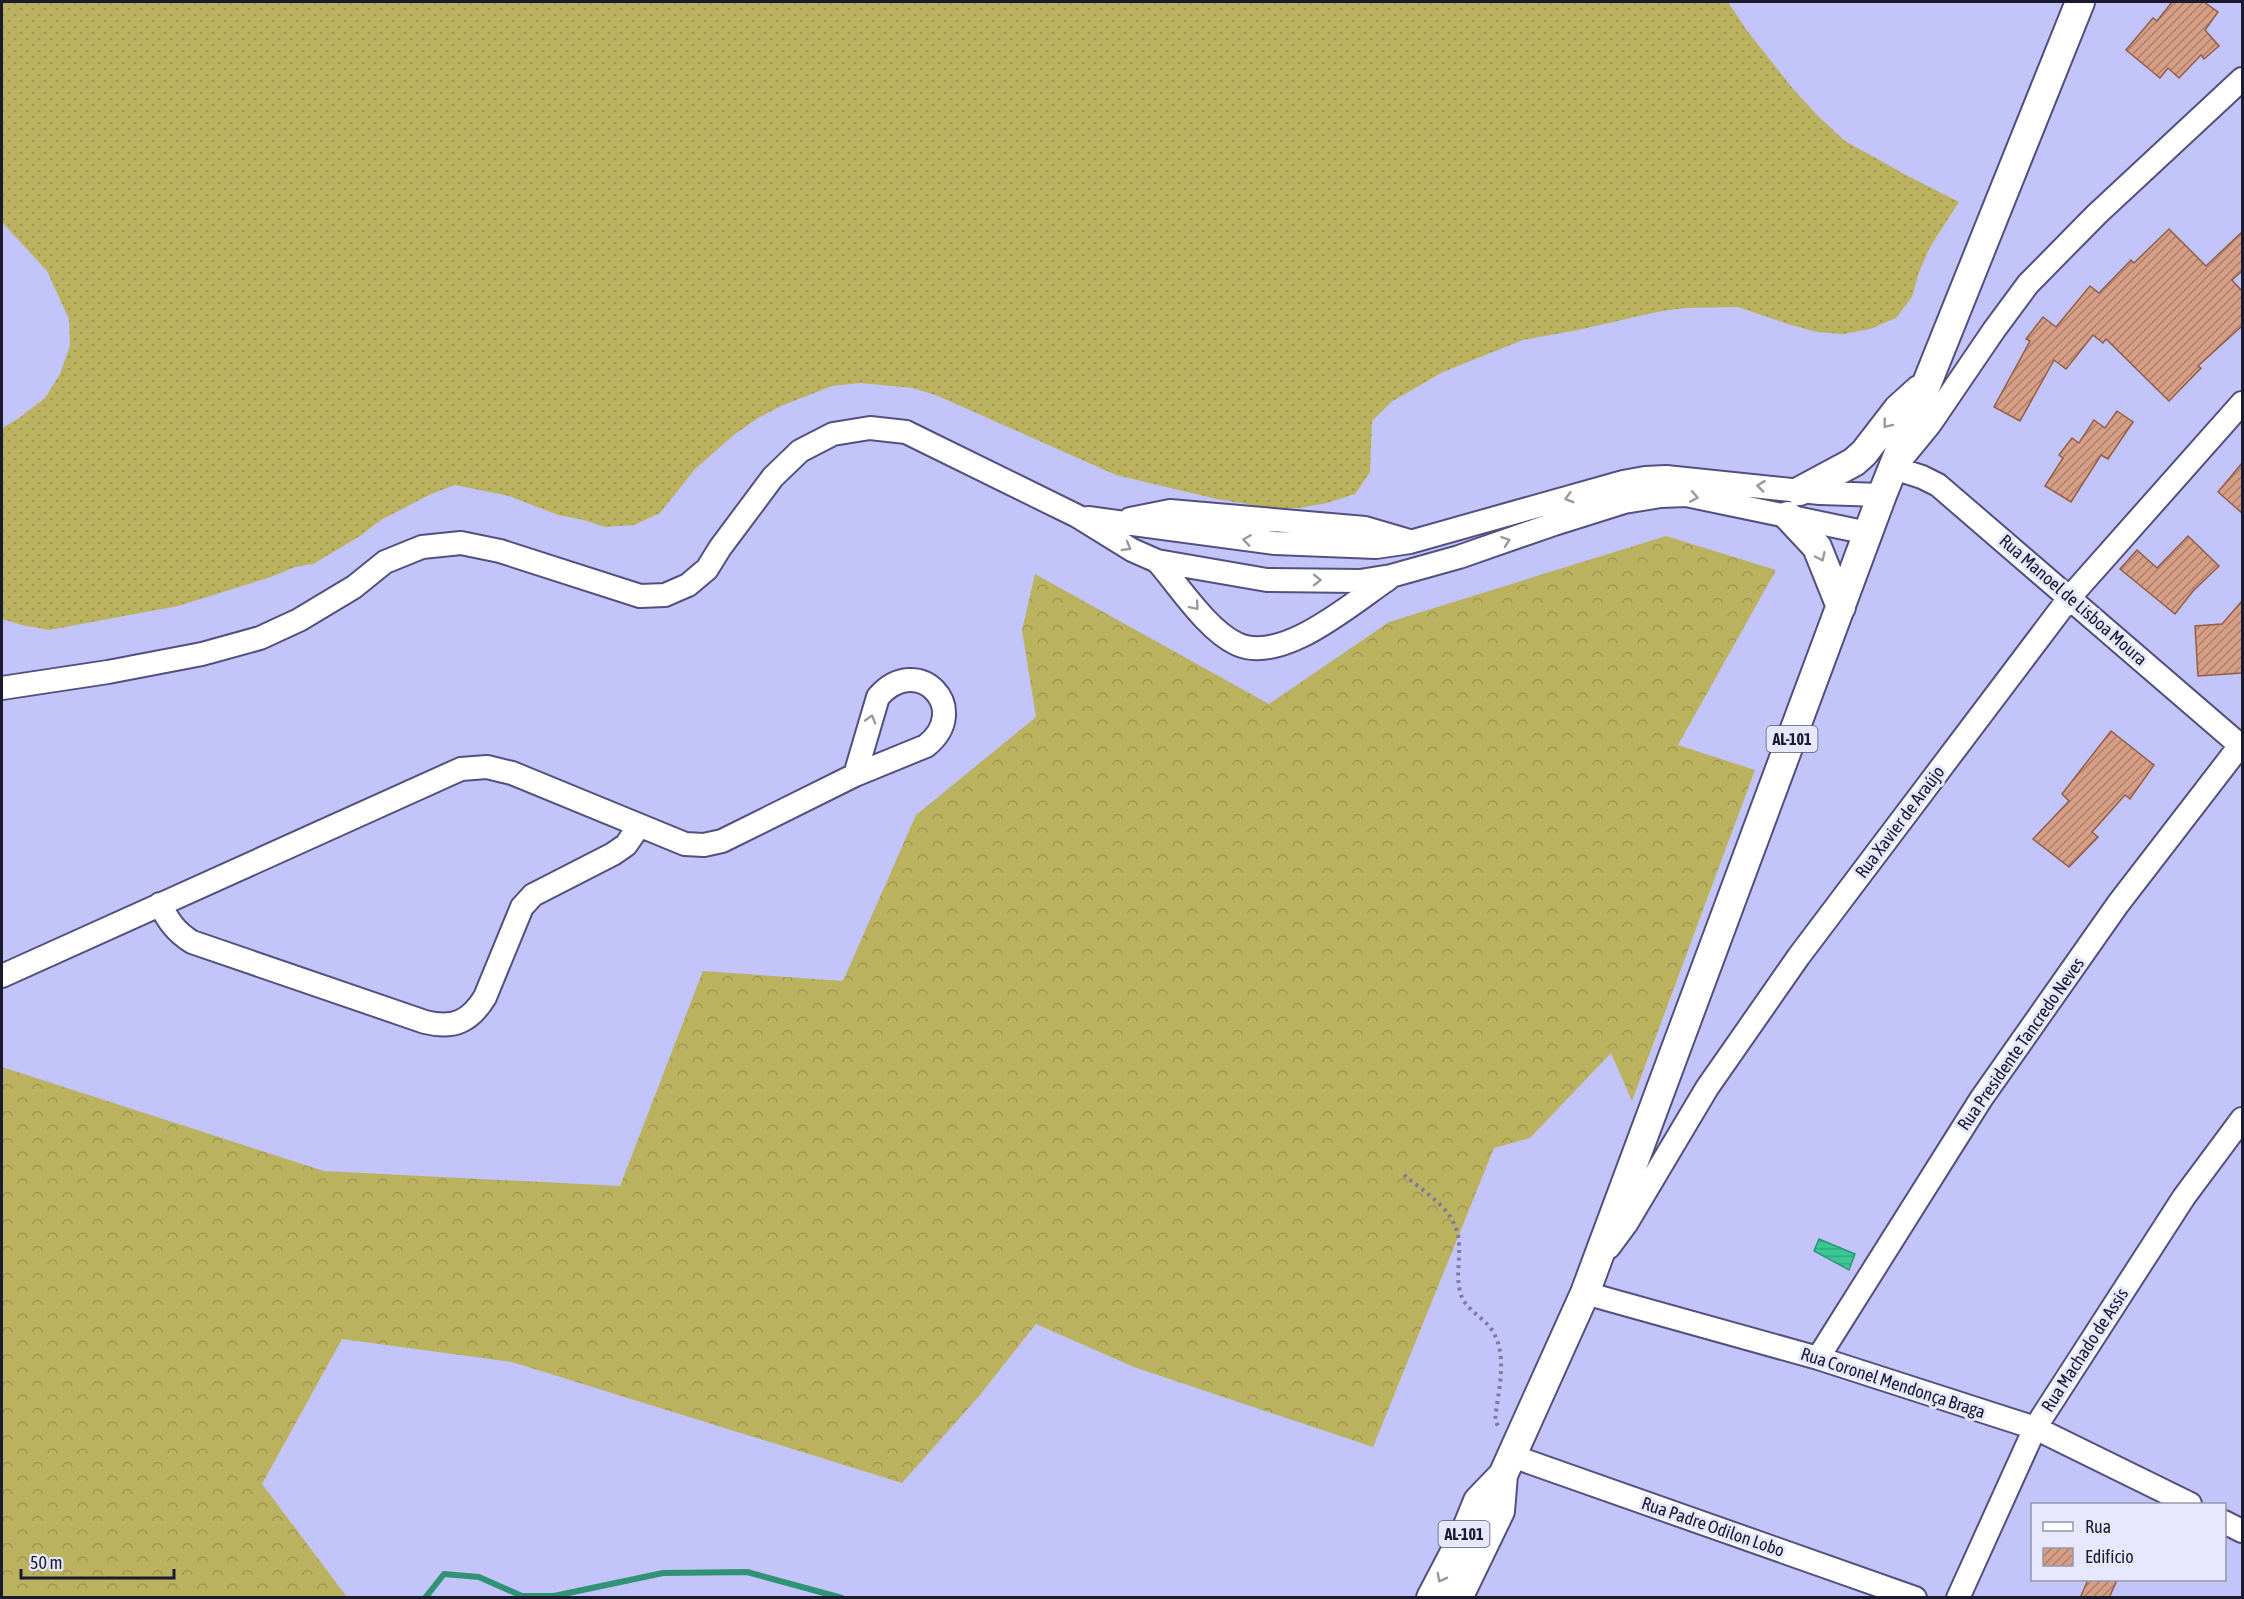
<svg xmlns="http://www.w3.org/2000/svg" width="2244" height="1599" font-family="'Asap Condensed',sans-serif">
<style>
.grass{fill:url(#grass-dots)}
.forest{fill:url(#forest-crowns)}
.water{fill:url(#water-rules);stroke:#319375;stroke-width:1.5}
.lines{fill:none;stroke-linecap:round;stroke-linejoin:round}
.stream{stroke:#319375;stroke-width:6}
.building{fill:url(#building-hatch);stroke:#915e47;stroke-width:1.5}
.minor-casing{stroke:#52507f;stroke-width:26}
.major-casing{stroke:#52507f;stroke-width:32}
.path{stroke:#7c7ca3;stroke-width:4;stroke-dasharray:3 4.5;stroke-linecap:butt}
.minor{stroke:#fff;stroke-width:22}
.major{stroke:#fff;stroke-width:28}
.oneway{stroke:#9898a1}
.labels{text-anchor:middle;stroke-width:6;stroke-linejoin:round;paint-order:stroke}
.shield{fill:#e7e8ff;stroke:#58586d;stroke-width:1.5}
.shield-label{font-size:16px;font-weight:bold;fill:#1b1a2e}
.street-label{font-size:18px;fill:#1b1a2e;stroke:#e7e8ff}
</style>
<defs>
<pattern id="grass-dots" width="8" height="8" patternUnits="userSpaceOnUse" patternTransform="scale(1.5)"><rect width="8" height="8" fill="#bab25e"/><path d="M2 2h.1M6 6h.1" fill="none" stroke="#9f9852" stroke-width="1.8" stroke-linecap="round"/></pattern>
<pattern id="forest-crowns" width="20" height="18" patternUnits="userSpaceOnUse" patternTransform="scale(1.5)"><rect width="20" height="18" fill="#bab25e"/><path d="M2 6a3 3 0 1 1 6 0M12 15a3 3 0 1 1 6 0" fill="none" stroke="#9f9852"/></pattern>
<pattern id="water-rules" width="6" height="5" patternUnits="userSpaceOnUse" patternTransform="scale(1.5)"><rect width="6" height="5" fill="#3ac794"/><path d="M0 2.5h6" fill="none" stroke="#32aa80"/></pattern>
<pattern id="building-hatch" width="6" height="6" patternUnits="userSpaceOnUse" patternTransform="scale(1.5)"><rect width="6" height="6" fill="#d69e85"/><path d="M-1 1l2-2M0 6l6-6M5 7l2-2" fill="none" stroke="#ad806d"/></pattern>
</defs>
<rect width="100%" height="100%" fill="#c3c4fa"/>
<path class="grass" d="M2,2H1728L1748,32L1794,90L1818,116L1845,141L1908,176L1959,202L1930,247L1919,272L1912,297L1896,318L1870,329L1843,334L1817,332L1788,324L1738,307L1684,308L1657,312L1578,330L1523,340L1443,372L1391,402L1372,421L1370,472L1355,494L1327,503L1299,508H1271L1217,499L1116,475L938,396L913,388L860,383L832,386L781,406L758,418L735,434L695,469L660,513L634,525L605,527L584,520L558,515L509,496L455,485L431,494L381,520L360,536L313,564L295,567L271,577L178,606L49,630L22,625L2,619V428L19,418L45,398L60,374L70,346L69,319L47,271L2,222Z"/>
<path class="forest" d="M1666,536L1776,570L1678,745L1755,770L1632,1101L1611,1053L1530,1138L1494,1148L1373,1447L1134,1367L1036,1324L980,1395L902,1483L512,1362L342,1339L262,1484L347,1597H2V1067L324,1171L620,1186L703,971L843,981L916,815L1036,717L1022,630L1035,574L1269,704L1389,622Z"/>
<path class="water" d="M1819,1239L1855,1254L1849,1270L1814,1251Z"/>
<g class="lines">
<path class="stream" d="M425,1598L444,1574L479,1577L522,1596H554L663,1573L747,1572L842,1598"/>
</g>
<path class="building" d="M2172,2H2204L2218,12L2205,30L2219,46L2204,59L2201,55L2179,78L2168,68L2160,78L2126,50L2153,18L2157,21Z
M2169,229L2206,266L2242,232V271L2232,280L2242,291V326L2198,366L2201,368L2169,401L2106,339L2103,343L2093,335L2066,369L2054,360L2020,421L1994,407L2030,341L2026,339L2043,317L2056,327L2090,286L2099,293L2131,260L2134,263Z
M2117,411L2133,422L2108,459L2101,455L2071,502L2045,486L2063,458L2059,455L2072,438L2079,443L2094,420L2105,428Z
M2242,463V513L2218,492Z
M2188,536L2219,566L2193,591L2175,614L2120,569L2137,550L2157,568Z
M2242,601V673L2198,676L2195,626L2222,624Z
M2111,731L2154,765L2130,799L2125,795L2092,832L2098,837L2069,867L2033,839L2069,801L2062,794Z
M2088,1580H2117L2109,1598H2080Z"/>
<g class="lines">
<defs>
<path id="minor" d="M2242,79L2097,214L2028,284L1994,330L1930,424L1894,468L1922,477L1938,485L2242,747
M1088,518L1275,543L1376,547L1410,542L1623,482L1645,478L1666,477L1820,493L1882,495
M1130,519L1170,511L1365,528L1406,540
M1157,561C1179,586 1207,630 1237,644C1282,665 1352,603 1388,579
M2,688L108,672L202,654L260,638L299,620L354,587L385,562L422,547L461,543L500,551L640,596L665,595L688,585L707,569L720,548L773,477L800,451L833,434L870,428L906,432L1077,516L1132,550L1157,561L1267,580L1360,581L1391,576L1459,557L1554,524L1624,502L1661,496L1686,495L1868,533
M160,904C168,921 176,932 192,942L425,1022C453,1029 470,1022 485,997L522,907L533,895L613,854L626,845L639,826
M2,976L461,769L487,767L512,773L685,844L704,845L722,841L855,775L926,746C973,709 918,651 878,697L855,775
M1609,1247L1626,1224L1707,1088L1799,956L2070,597L2242,403
M1585,1293L1818,1358L2035,1428L2190,1504
M1818,1358L1981,1099L2118,904L2242,743
M1512,1456L1915,1598
M2224,1522L2242,1531
M1958,1598L2035,1428L2184,1197L2242,1119"/>
<path id="major" d="M1800,491L1854,462L1864,453L1898,409L1919,390
M1788,516L1817,547L1841,607
M1431,1598L1465,1533L1478,1501L1503,1475
M1458,1598L1500,1511L1503,1475L1585,1293L1882,495L2080,2"/>
</defs>
<use href="#minor" class="minor-casing"/>
<use href="#major" class="major-casing"/>
<path class="path" d="M1404,1175C1427,1194 1459,1212 1459,1245C1460,1260 1456,1276 1460,1291C1463,1307 1479,1315 1489,1326C1510,1352 1498,1390 1495,1420L1499,1428"/>
<use href="#minor" class="minor"/>
<use href="#major" class="major"/>
</g>
<defs><path id="oneway-chevron" d="M-2-3.5L2.5 0L-2 3.5" fill="none" stroke-width="1.6" stroke-linecap="round" stroke-linejoin="round" transform="scale(1.5)"/></defs>
<g class="oneway">
<use href="#oneway-chevron" transform="translate(1887 424) rotate(128)"/>
<use href="#oneway-chevron" transform="translate(1761 486) rotate(-173)"/>
<use href="#oneway-chevron" transform="translate(1694 497) rotate(11)"/>
<use href="#oneway-chevron" transform="translate(1569 498) rotate(164)"/>
<use href="#oneway-chevron" transform="translate(1247 540) rotate(-172)"/>
<use href="#oneway-chevron" transform="translate(1506 541) rotate(-19)"/>
<use href="#oneway-chevron" transform="translate(1127 547) rotate(30)"/>
<use href="#oneway-chevron" transform="translate(1821 557) rotate(65)"/>
<use href="#oneway-chevron" transform="translate(1317 580) rotate(1)"/>
<use href="#oneway-chevron" transform="translate(1195 606) rotate(50)"/>
<use href="#oneway-chevron" transform="translate(871 719) rotate(-74)"/>
<use href="#oneway-chevron" transform="translate(1441 1578) rotate(118)"/>
</g>
<g class="labels">
<g class="shield">
<rect x="1766.5" y="726" width="51" height="26" rx="4.5"/>
<rect x="1438.5" y="1521" width="51" height="26" rx="4.5"/>
</g>
<g class="shield-label">
<text x="1792" y="745">AL-101</text>
<text x="1464" y="1540">AL-101</text>
</g>
<g class="street-label">
<text transform="translate(2073 600) rotate(41)" y="6">Rua Manoel de Lisboa Moura</text>
<text transform="translate(1900 822) rotate(-53)" y="6">Rua Xavier de Araújo</text>
<text transform="translate(2021 1044) rotate(-55)" y="6">Rua Presidente Tancredo Neves</text>
<text transform="translate(2085 1350) rotate(-57)" y="6">Rua Machado de Assis</text>
<text transform="translate(1893 1383) rotate(18)" y="6">Rua Coronel Mendonça Braga</text>
<text transform="translate(1713 1527) rotate(19)" y="6">Rua Padre Odilon Lobo</text>
</g>
</g>
<rect width="2244" height="1599" fill="none" stroke="#1b1a2e" stroke-width="6"/>
<rect x="2031" y="1503" width="195" height="78" fill="#e7e8ff" stroke="#9596ab" stroke-width="1.5"/>
<rect x="2043" y="1522" width="30" height="9" fill="#ffffff" stroke="#9596ab" stroke-width="1.5"/>
<text x="2085" y="1533" font-size="18" fill="#1b1a2e">Rua</text>
<rect x="2043" y="1548" width="30" height="18" fill="url(#building-hatch)" stroke="#9596ab" stroke-width="1.5"/>
<text x="2085" y="1563" font-size="18" fill="#1b1a2e">Edifício</text>
<path d="M21 1569v9h153v-9" fill="none" stroke="#1b1a2e" stroke-width="3"/>
<text x="30" y="1569" font-size="18" fill="#1b1a2e" stroke="#e7e8ff" stroke-width="4.5" paint-order="stroke">50 m</text>
</svg>
